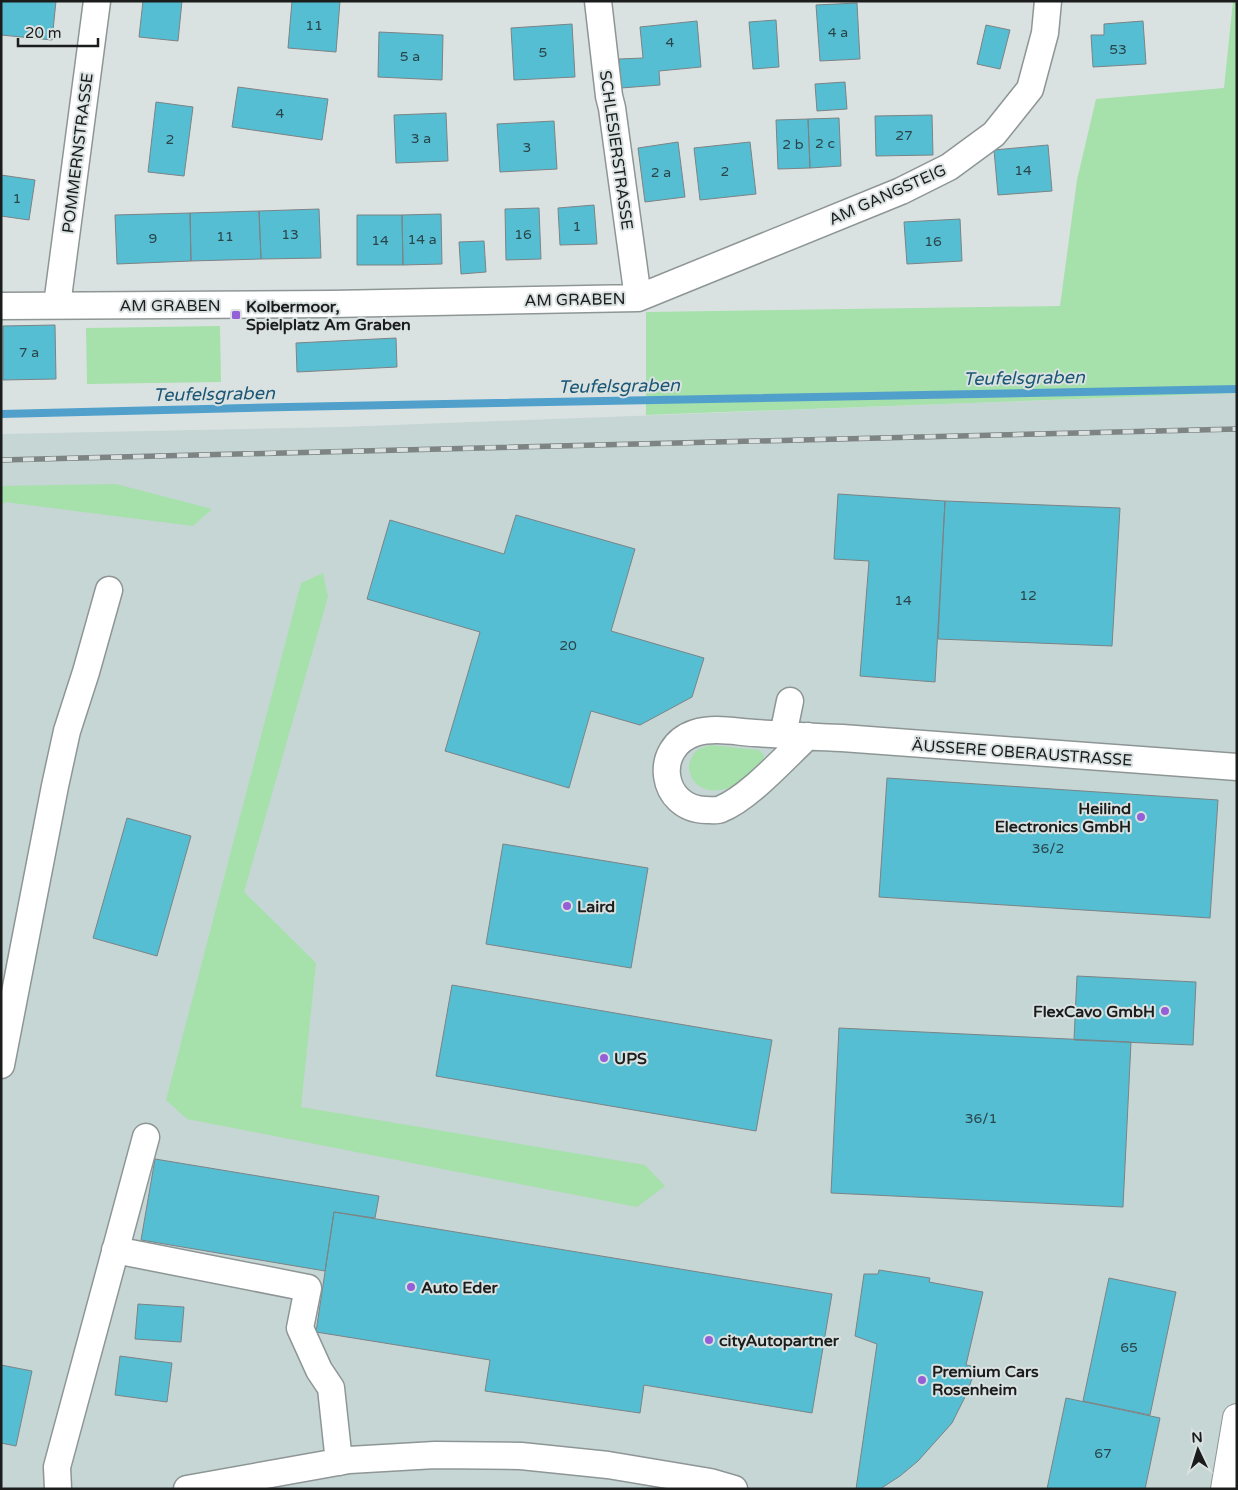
<svg xmlns="http://www.w3.org/2000/svg" width="1238" height="1490" font-family="'Varela Round',sans-serif">
<style>
.built{fill:#c5d6d5}
.green{fill:#a6e0ab}
.lines{fill:none;stroke-linecap:round;stroke-linejoin:round}
.stream{stroke:#51a0cb;stroke-width:8}
.building{fill:#55bed3;stroke:#7c8385}
.minor-casing{stroke:#8e9695;stroke-width:29}
.highway-casing{stroke:#8e9695;stroke-width:30}
.minor{stroke:#fff;stroke-width:26}
.highway{stroke:#fff;stroke-width:28}
.rail-casing{stroke:#7e8383;stroke-width:5.5}
.rail{stroke:#dae2e1;stroke-width:4;stroke-dasharray:11;stroke-linecap:butt}
.poi-dot{fill:#945fd7;stroke:#dae2e1;stroke-width:2}
.labels{text-anchor:middle;stroke-width:4;stroke-linejoin:round;paint-order:stroke}
.number-label{font-size:14px;fill:#2a454a}
.street-label{font-size:16px;fill:#1b1d1d;stroke:#dae2e1}
.poi-label{font-size:16px;font-weight:bold;fill:#1b1d1d;stroke:#dae2e1;text-anchor:start}
.water-label{font-size:18px;font-style:italic;fill:#1b5775;stroke:#dae2e1}
</style>
<rect width="100%" height="100%" fill="#dae2e1"/>
<path class="built" d="M1237,393V1489H1V434L341,427Z"/>
<path class="green" d="M1233,1H1237V393L646,415V312L1060,306L1077,180L1096,99L1224,88Z
M220,326L221,382L87,384L86,328Z
M116,484L212,509L193,526L5,502L1,505V486Z
M323,573L328,597L244,892L316,963L301,1107L645,1165L665,1186L637,1207L187,1119L166,1100L301,583Z
M710,745L759,750L764,755L763,761C755,768 746,778 737,784C719,795 692,793 689,768C689,762 692,755 696,751C699,748 706,747 710,745Z"/>
<g class="lines">
<path class="stream" d="M1,414L288,407L1237,389"/>
</g>
<path class="building" d="M1,1H56L52,40L1,35Z
M143,1H182L178,41L139,37Z
M292,1H340L336,52L288,48Z
M857,3L860,59L820,61L816,5Z
M776,20L779,67L753,69L749,22Z
M697,21L701,67L659,71L660,85L621,88L619,59L643,58L640,27Z
M1143,21L1146,64L1093,67L1091,35H1104V24Z
M572,24L575,77L514,80L511,28Z
M986,25L1010,30L1000,69L977,64Z
M379,32L443,35L442,80L378,77Z
M845,82L847,109L817,111L815,84Z
M238,87L328,99L322,140L232,127Z
M156,102L193,107L184,176L148,172Z
M446,113L448,161L396,163L394,115Z
M932,115L933,155L876,156L875,116Z
M839,118L841,166L810,168L808,119Z
M808,119L810,168L778,169L776,120Z
M554,121L557,169L500,172L497,124Z
M678,142L685,197L645,202L638,148Z
M750,142L756,194L700,200L694,148Z
M1048,145L1052,191L998,195L994,150Z
M1,175L35,180L29,220L1,216Z
M594,205L597,244L560,245L558,208Z
M539,208L541,259L506,260L505,209Z
M319,209L321,258L261,259L259,211Z
M259,211L261,259L191,261L190,213Z
M190,213L191,261L117,264L115,215Z
M441,214L442,264L403,265L402,215Z
M357,215H402L403,265H357Z
M960,219L962,261L907,264L904,222Z
M484,241L486,272L461,274L459,242Z
M55,325L56,379L3,380V326Z
M396,338L397,367L297,372L296,343Z
M838,494L945,501L935,682L860,676L869,561L834,559Z
M945,501L1120,508L1112,646L938,639Z
M516,515L635,549L611,631L704,658L692,697L640,725L591,711L569,788L445,751L480,632L367,599L390,520L504,554Z
M887,778L1218,800L1210,918L879,897Z
M127,818L191,836L157,956L93,938Z
M503,844L648,868L631,968L486,944Z
M1077,976L1196,982L1193,1045L1074,1040Z
M452,985L772,1040L756,1131L436,1076Z
M839,1028L1131,1042L1123,1207L831,1193Z
M155,1159L379,1196L375,1218L334,1212L325,1271L141,1240Z
M334,1212L832,1294L812,1413L644,1385L640,1413L485,1391L490,1360L316,1332Z
M879,1270L930,1278L929,1282L983,1292L966,1365L976,1367L967,1393L952,1423L918,1461L900,1476L880,1489H856L877,1344L855,1336L864,1274H878Z
M1109,1278L1176,1292L1150,1415L1083,1401Z
M138,1304L184,1307L181,1342L135,1339Z
M120,1356L172,1363L167,1402L115,1395Z
M1,1365L32,1371L16,1446L1,1443Z
M1066,1398L1160,1418L1145,1489H1047Z"/>
<g class="lines">
<defs>
<path id="minor" d="M598,1L609,96L612,108L638,298
M57,305L97,1
M1,306L332,304L638,298L901,191L949,167L994,134L1030,89L1045,33L1048,1
M783,735L790,701
M808,736C785,757 749,798 721,809C717,811 711,810 706,810C660,809 652,747 695,733C714,727 736,732 755,733C784,735 813,737 842,738L1237,767
M1,1065L55,786L67,731L86,672L109,590
M115,1250L308,1288L300,1328L319,1370L331,1388L339,1462
M58,1489L57,1467L146,1137
M187,1489L349,1460L435,1455L521,1456L608,1465L710,1482L734,1489"/>
<path id="highway" d="M1225,1489L1237,1418"/>
</defs>
<use href="#minor" class="minor-casing"/>
<use href="#highway" class="highway-casing"/>
<use href="#minor" class="minor"/>
<use href="#highway" class="highway"/>
<defs>
<path id="rail" d="M1,460L1237,429"/>
</defs>
<use href="#rail" class="rail-casing"/>
<use href="#rail" class="rail"/>
</g>
<g class="poi-dot">
<rect x="231" y="310" width="10" height="10" rx="2.5"/>
<circle cx="1141" cy="817" r="5"/>
<circle cx="567" cy="906" r="5"/>
<circle cx="1165" cy="1011" r="5"/>
<circle cx="604" cy="1058" r="5"/>
<circle cx="411" cy="1287" r="5"/>
<circle cx="709" cy="1340" r="5"/>
<circle cx="922" cy="1380" r="5"/>
</g>
<g class="labels">
<g class="number-label">
<text x="314" y="30">11</text>
<text x="838" y="37">4 a</text>
<text x="670" y="47">4</text>
<text x="1118" y="54">53</text>
<text x="543" y="57">5</text>
<text x="410" y="61">5 a</text>
<text x="280" y="118">4</text>
<text x="904" y="140">27</text>
<text x="421" y="143">3 a</text>
<text x="170" y="144">2</text>
<text x="825" y="148">2 c</text>
<text x="793" y="149">2 b</text>
<text x="527" y="152">3</text>
<text x="1023" y="175">14</text>
<text x="725" y="176">2</text>
<text x="661" y="177">2 a</text>
<text x="17" y="203">1</text>
<text x="577" y="231">1</text>
<text x="290" y="239">13</text>
<text x="523" y="239">16</text>
<text x="225" y="241">11</text>
<text x="153" y="243">9</text>
<text x="422" y="244">14 a</text>
<text x="380" y="245">14</text>
<text x="933" y="246">16</text>
<text x="29" y="357">7 a</text>
<text x="1028" y="600">12</text>
<text x="903" y="605">14</text>
<text x="568" y="650">20</text>
<text x="1048" y="853">36/2</text>
<text x="981" y="1123">36/1</text>
<text x="1129" y="1352">65</text>
<text x="1103" y="1458">67</text>
</g>
<g class="street-label">
<text transform="translate(617 150) rotate(82)" y="6">SCHLESIERSTRASSE</text>
<text transform="translate(77 153) rotate(-83)" y="6">POMMERNSTRASSE</text>
<text transform="translate(887 194) rotate(-24)" y="6">AM GANGSTEIG</text>
<text transform="translate(575 299) rotate(-1)" y="6">AM GRABEN</text>
<text x="170" y="311">AM GRABEN</text>
<text transform="translate(1022 752) rotate(4)" y="6">ÄUSSERE OBERAUSTRASSE</text>
</g>
<g class="poi-label">
<text x="246" y="312">Kolbermoor,<tspan x="246" dy="18">Spielplatz Am Graben</tspan></text>
<text x="1131" y="814" text-anchor="end">Heilind<tspan x="1131" dy="18">Electronics GmbH</tspan></text>
<text x="577" y="912">Laird</text>
<text x="1155" y="1017" text-anchor="end">FlexCavo GmbH</text>
<text x="614" y="1064">UPS</text>
<text x="421" y="1293">Auto Eder</text>
<text x="719" y="1346">cityAutopartner</text>
<text x="932" y="1377">Premium Cars<tspan x="932" dy="18">Rosenheim</tspan></text>
</g>
<g class="water-label">
<text transform="translate(1024 378) rotate(-1)" y="6">Teufelsgraben</text>
<text transform="translate(619 386) rotate(-1)" y="6">Teufelsgraben</text>
<text transform="translate(214 394) rotate(-1)" y="6">Teufelsgraben</text>
</g>
</g>
<rect width="1238" height="1490" fill="none" stroke="#1b1d1d" stroke-width="5"/>
<g transform="translate(1198 1450) rotate(356)" stroke="#dae2e1" stroke-width="4" paint-order="stroke">
<path d="M0-4L9 19L0 12L-9 19Z" fill="#1b1d1d"/>
<text y="-8" font-size="14" font-weight="bold" text-anchor="middle" fill="#1b1d1d">N</text>
</g>
<path d="M18 38v8h80v-8" fill="none" stroke="#1b1d1d" stroke-width="2.5"/>
<text x="25" y="38" font-size="15" fill="#1b1d1d" stroke="#dae2e1" stroke-width="4" paint-order="stroke">20 m</text>
</svg>
